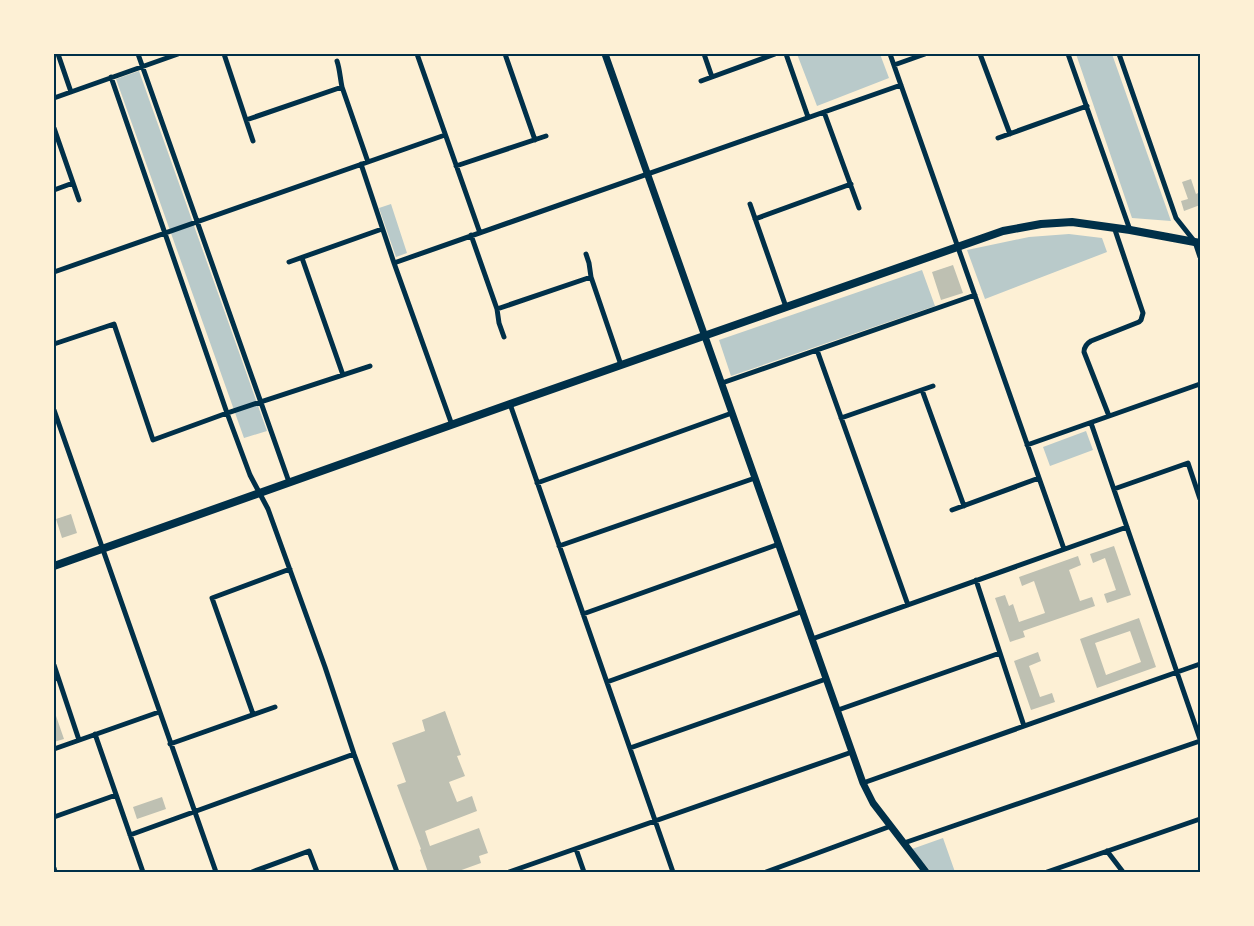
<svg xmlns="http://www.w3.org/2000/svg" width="1254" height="926" font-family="Manrope,sans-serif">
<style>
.green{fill:#b9caca}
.building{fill:#bec0b2;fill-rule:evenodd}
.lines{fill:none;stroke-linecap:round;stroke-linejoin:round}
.service{stroke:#003049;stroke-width:2.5}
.minor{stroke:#003049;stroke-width:5}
.tertiary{stroke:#003049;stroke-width:7}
.secondary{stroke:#003049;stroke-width:8}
.neatline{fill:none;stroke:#003049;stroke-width:2}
</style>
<rect width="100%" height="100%" fill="#fdf0d5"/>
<path class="green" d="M797,54H880L889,78L817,106Z
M1076,54H1112L1171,221L1132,218Z
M139,71L267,431L244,438L116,79Z
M391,204L407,253L396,257L379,208Z
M1069,234L1102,238L1107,252L985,299L967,250L1029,237Z
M922,270L935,306L731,376L719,340Z
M1086,431L1093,450L1050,466L1043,447Z
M943,838L955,872H931L912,849Z"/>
<path class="building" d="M1191,179L1196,194L1200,192V205L1184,211L1181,201L1188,199L1182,182Z
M953,265L963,293L941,300L932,272Z
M71,514L77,533L62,538L56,519Z
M1114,546L1131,595L1107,603L1104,594L1116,590L1105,558L1093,563L1090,554Z
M1078,556L1081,565L1069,570L1080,601L1092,597L1095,606L1023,631L1025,637L1010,642L995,598L1005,595L1009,606L1013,604L1019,622L1045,613L1034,581L1022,586L1019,577Z
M1139,618L1156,667L1097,688L1080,639ZM1130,631L1141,662L1106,675L1095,643Z
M1038,652L1041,661L1029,666L1040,697L1052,693L1055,702L1031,710L1014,661Z
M445,711L461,755L457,756L465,776L449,782L457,802L472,796L477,811L425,831L430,846L479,828L488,853L479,856L481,863L456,872H428L420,850L421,849L397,785L406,782L392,743L425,731L422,720Z
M55,713L64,739L54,742V714Z
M162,797L166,809L137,819L133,807Z"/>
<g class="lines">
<path class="service" d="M54,681L58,679"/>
<path class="minor" d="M58,54L71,92
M138,54L289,482
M224,54L253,141
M417,54L480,233
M505,54L535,140
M704,54L712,77
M786,54L808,117
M890,54L1064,549
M980,54L1010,134
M1068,54L1130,230
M1119,54L1176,218L1195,242L1200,257
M337,61C340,70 340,78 342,87L368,162
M894,65L925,54
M111,77L227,413L250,475L268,509L325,667L354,754L397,872
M701,81L775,54
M54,98L178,54
M824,112L859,208
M246,120L342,87
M54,128L79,200
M998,138L1087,106
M361,164L394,263L452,425
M456,166L546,136
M54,190L73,183
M750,204L786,307
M755,219L851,184
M471,235L497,309L499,323L504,337
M586,254L589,263L591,277L621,365
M302,258L343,375
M289,262L382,229
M394,263L901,85
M54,272L445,135
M497,309L591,277
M54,344L114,324L153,440L227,413L370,366
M817,350L908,605
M722,383L975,295
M922,390L964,506
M510,404L673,872
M54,410L216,872
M1109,416L1084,352C1084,347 1086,344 1091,341L1139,322L1141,320L1143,313L1114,227
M841,418L933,386
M1091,423L1200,739
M1027,445L1200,384
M537,483L732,413
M1114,489L1188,463L1200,499
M952,510L1039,478
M559,546L755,478
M976,580L1024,726
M583,614L779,544
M812,639L1127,527
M54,665L79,740
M607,682L803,611
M838,710L1000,653
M253,714L212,598L290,569
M95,734L143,872
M170,744L275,707
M630,748L826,679
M54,749L159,712
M863,783L1200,664
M54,817L116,795
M130,835L354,754
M904,843L1200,741
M576,849L584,872
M1107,851L1123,872
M54,868L55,872
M252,872L309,851L317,872
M509,872L852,752
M766,872L891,826
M1047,872L1200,819"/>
<path class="tertiary" d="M605,54L863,783L873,803L926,872"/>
<path class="secondary" d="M54,566L510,404L1003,231L1041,224L1072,222L1130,230L1200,243"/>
</g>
<rect width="1254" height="926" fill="none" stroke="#fdf0d5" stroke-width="110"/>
<rect x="55" y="55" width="1144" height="816" class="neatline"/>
</svg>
